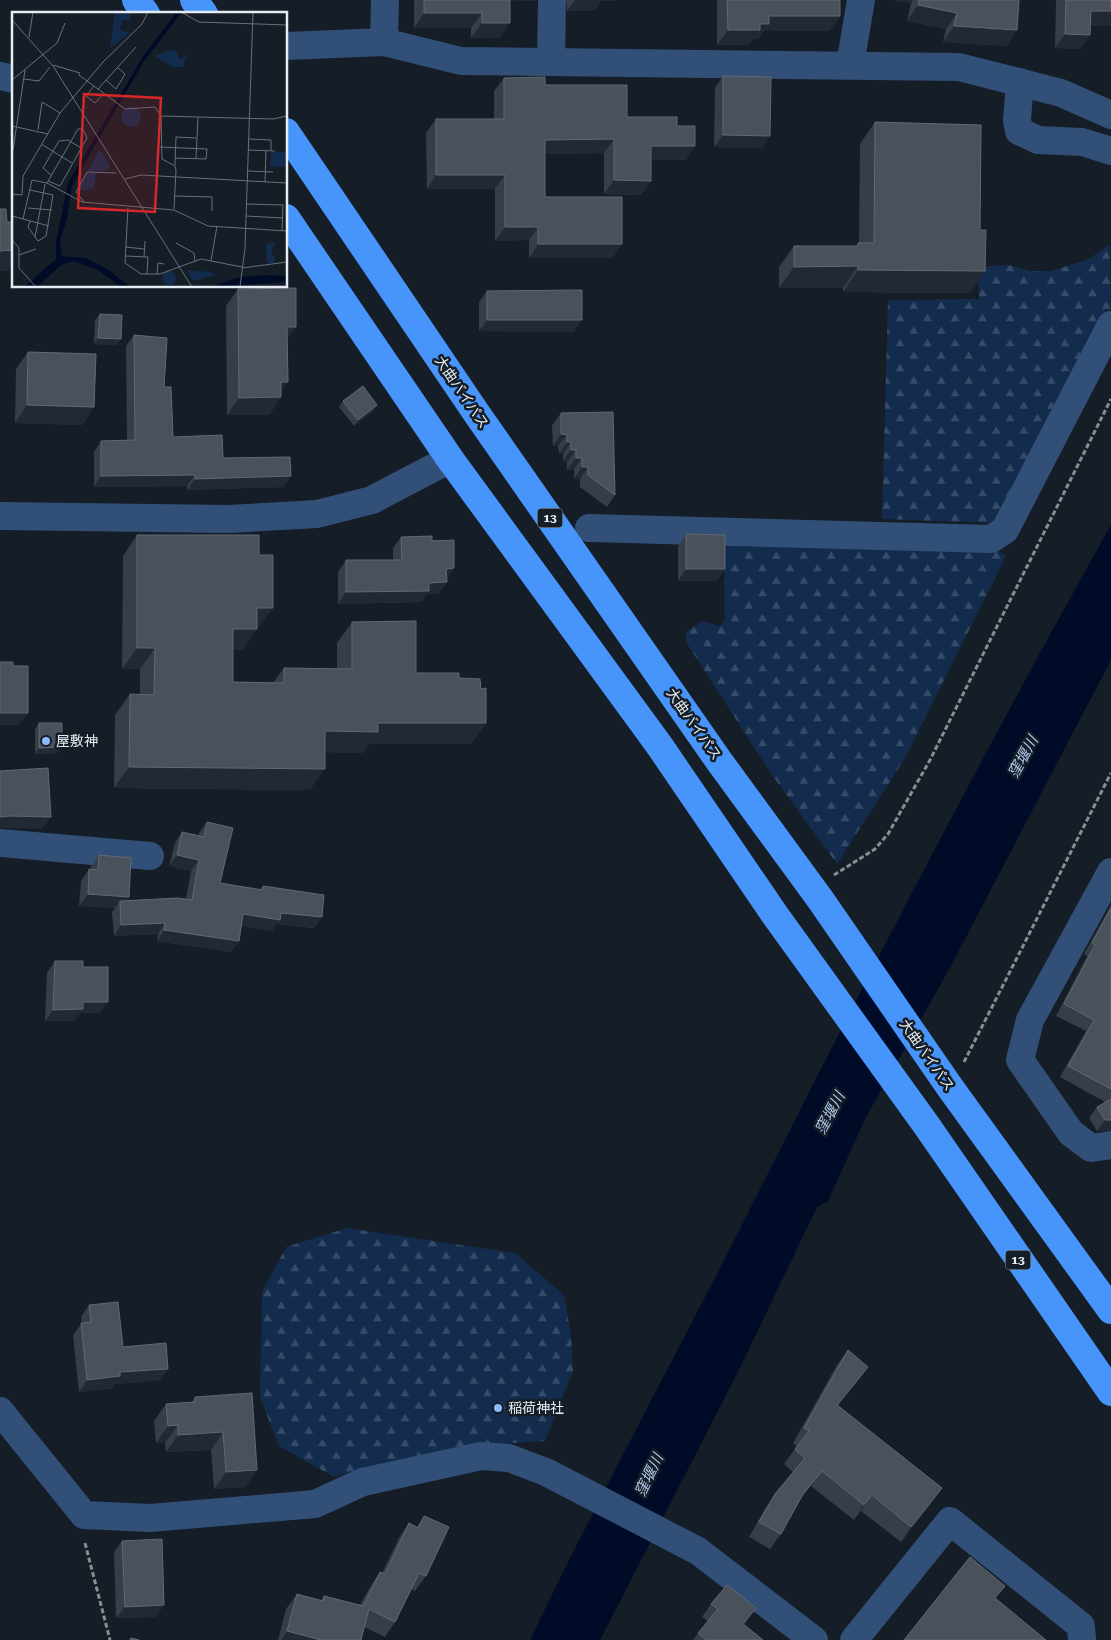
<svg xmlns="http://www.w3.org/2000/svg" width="1111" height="1640" font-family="'Roboto Serif','Noto Sans JP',serif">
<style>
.forest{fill:url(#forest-firs)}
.water{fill:#000b28}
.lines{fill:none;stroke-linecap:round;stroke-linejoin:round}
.path{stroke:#868d95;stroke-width:3;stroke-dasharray:5 2.5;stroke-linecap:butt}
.minor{stroke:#324f78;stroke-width:28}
.highway{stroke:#4794fa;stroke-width:28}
.wall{fill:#363e49}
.shaded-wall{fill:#212934}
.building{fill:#49515b;stroke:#626973}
.poi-dot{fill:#8abafc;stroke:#151d27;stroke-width:2}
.labels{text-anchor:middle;stroke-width:5;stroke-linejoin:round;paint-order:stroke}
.shield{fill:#151d27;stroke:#a7aeb6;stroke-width:1}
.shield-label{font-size:12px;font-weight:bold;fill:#e6ecf3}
.street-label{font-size:14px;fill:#e6ecf3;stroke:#151d27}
.poi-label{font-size:14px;fill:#e6ecf3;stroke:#151d27;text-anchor:start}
.water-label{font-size:15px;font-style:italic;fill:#b2ccee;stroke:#151d27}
.inset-road{fill:none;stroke:#697079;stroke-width:1}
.view{fill:#d62828;fill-opacity:0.15;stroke:#d62828;stroke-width:2.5}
.inset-edge{fill:none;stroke:#e6ecf3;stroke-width:2.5}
</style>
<defs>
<pattern id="forest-firs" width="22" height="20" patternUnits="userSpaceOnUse" patternTransform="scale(1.25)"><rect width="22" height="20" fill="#132c4d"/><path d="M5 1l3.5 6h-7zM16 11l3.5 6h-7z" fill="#354b67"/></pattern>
</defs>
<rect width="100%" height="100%" fill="#151d27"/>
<path class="forest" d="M1110,244L1111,308L1001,523L882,519L888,300L979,299L978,267L1009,265L1030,271H1051L1089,259Z
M734,541L995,548L1006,556L905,758L837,864L772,775L686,642V632L702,621L720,626L725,620L724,549Z
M347,1228L515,1253L564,1295L571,1335L573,1371L545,1441C474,1444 402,1457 334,1477L279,1446L260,1397L262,1292L286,1247Z"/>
<path class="water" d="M1111,525V660L953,962L865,1119L828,1201L817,1207L737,1374L600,1640H530C596,1503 668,1370 737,1235C857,996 980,758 1111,525Z"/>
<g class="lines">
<path class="path" d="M834,875L875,849L888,834L930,760L1111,399
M964,1062L1111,773
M85,1543L110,1640"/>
<path class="minor" d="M384,42L385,0
M286,46L384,42L461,61L959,67L1061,93L1111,115
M551,62L552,0
M850,65L861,0
M0,76L14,79
M1020,82L1017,120L1019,131L1038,140L1082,142L1111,151
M0,516L228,519L317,514L372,500L450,459
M589,528L991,539L1005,530L1111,325
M0,843L150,856
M1111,872L1030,1020L1020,1060L1071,1133L1091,1148L1111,1145
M0,1411L84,1515L150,1518L315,1504L363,1482L481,1456L509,1458L546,1472L698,1551L814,1640
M854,1640L950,1521L1081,1626L1082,1640"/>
<path class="highway" d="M136,0L146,14
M194,0L204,14
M286,132L477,414L719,761L820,899L949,1086L1111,1310
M286,218L450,459L659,745L775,915L927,1126L1111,1392"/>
</g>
<path class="wall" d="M414,0H537L536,1L510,0L500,38H471V28H414Z
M566,0H615L614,1H601L594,11H567Z
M717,0H840V16L829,31H764L758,39H753L749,45H717Z
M893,0H1019L1017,30L1006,46L943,42L946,29L907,21L911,3Z
M1056,0H1111V26L1090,25V35L1080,49L1055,48Z
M723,76L762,148L714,147L715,88Z
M504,78L545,85L627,117L677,126L686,160H651V181L641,195L604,194V153L545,154V197L622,244L612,258H529V240L495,241V189H427L426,133L436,119H494V91Z
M875,122L980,230L985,271L970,293L843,292V288H779V267L794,246H856L859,243L860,144Z
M238,289L296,327L287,339L281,391V397L269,415H227L226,306Z
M487,291L574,332L479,331V302Z
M100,314L117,345L94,344L95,320Z
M134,335L164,387L173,437L223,458L291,476L283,487L187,490V486L94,487V452L101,441L127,440L126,346Z
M28,352L94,407L82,425L15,423L16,369Z
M343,401L377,405L373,411L354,426L339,407Z
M561,413L615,495L607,507L580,487V479H574V469L567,470V462L563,461V454H559L558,446H553L552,425Z
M686,534L725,569L717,581H678V546Z
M137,535L258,629H257L242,650H233V682L273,683L284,668L337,669V643L352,622L416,673L459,678L481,689L486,723L471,744H369L363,753L325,752L310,790L114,788L115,715L130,694L140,695V669H122L123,556Z
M401,537L432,541L454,568L447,579V582L438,594H427L421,602L338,604V572L346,560H393V548Z
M39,723L58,753L35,754V729Z
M207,822L220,883L261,889L263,886L322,917L314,928L276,924L272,931L242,926L239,941L231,952L157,941L158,934L114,936L112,912L115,908L79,906L81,881L89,869H91V867L99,855L126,901L186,899L191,871L169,866L175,843L182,832L199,836V833Z
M1111,905V1131H1097L1089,1118L1097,1107L1105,1102L1060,1077L1086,1031L1056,1016L1087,956L1084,954Z
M55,961L83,967L100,1013H80L74,1021H45L47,973Z
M89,1305L123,1347L160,1380L115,1384L112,1388L79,1392L73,1335L82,1323L81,1317Z
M848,1350L857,1382L838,1405L931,1504L901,1542L861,1511L854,1520L811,1486L800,1500L781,1534L770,1549L749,1537L765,1509L775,1494L793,1472L784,1464L797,1446L793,1443L837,1365Z
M195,1397L257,1470L245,1487L214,1489L211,1450L166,1452L165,1443H156L154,1421L166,1404L191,1403Z
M424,1516L426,1576L415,1591L412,1589L395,1622L385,1637L364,1627L361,1640H278L286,1609L297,1594L320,1601L324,1596L360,1605L370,1587L380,1572L382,1573L399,1538L409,1523L417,1527Z
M122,1541L156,1617L116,1618L114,1552Z
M711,1604L744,1624L763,1640H693L708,1621L702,1617Z"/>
<path class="shaded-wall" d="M500,0H537L536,1Z
M575,0H615L614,1H601L594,11H567Z
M893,0H913L911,3Z
M918,5L957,13L946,29L907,21Z
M1091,11H1111V26L1081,25Z
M424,13H482L471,28H414Z
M769,16H840L829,31H764L758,39H753L749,45H717L728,30Z
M482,23H510L500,38H471Z
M954,26L1017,30L1006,46L943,42Z
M1065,34L1090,35L1080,49L1055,48Z
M723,135L770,136L762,148L714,147Z
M614,139L604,153L536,154L545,140Z
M651,146H695L686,160H641Z
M436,175H505L495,189H427Z
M614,180L651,181L641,195L604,194Z
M505,227H538L529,240L495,241Z
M538,244H622L612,258H529Z
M14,250V263L8,271H0V251Z
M858,266L843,288H779L794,267Z
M858,270L985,271L970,293L843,292Z
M487,320H582L574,332L479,331Z
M287,327H296L284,344Z
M98,338L121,339L117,345L94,344Z
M281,382H288L277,397H281L269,415H227L239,398Z
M27,405L94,407L82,425L15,423Z
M377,405L373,411L354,426L358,420Z
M561,434L567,435L558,446H553Z
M567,442H571L563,454H559Z
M571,450H576L567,462L563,461Z
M576,458H582L574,469L567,470Z
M582,467H588L580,479H574Z
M195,475L187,486L94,487L101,476Z
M291,476L283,487L187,490L195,479Z
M454,568L446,580V569Z
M686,569H725L717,581H678Z
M447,582L438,594H427L421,602L338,604L346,592L429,583Z
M257,608H273L258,629H242Z
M233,629H257L242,650H218Z
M137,648H155L140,669H122Z
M0,713H28L19,725H0Z
M378,723H486L471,744H369L363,753L311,752L325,731Z
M62,747L58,753L35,754L39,748Z
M129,767L325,769L310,790L114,788Z
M10,816L51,817L42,829L0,828V817Z
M177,855L199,860L191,871L169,866Z
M88,894L129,897L121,908L120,901L115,908L79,906Z
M281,913L322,917L314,928L276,924L272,931L236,925L243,914Z
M165,923L158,934L114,936L121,925Z
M164,930L239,941L231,952L157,941Z
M83,1002H108L100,1013H80L74,1021H45L53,1010Z
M1105,1120H1111V1131H1097Z
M868,1367L857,1382L827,1420L837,1405Z
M168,1369L160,1380L115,1384L112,1388L79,1392L87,1380L120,1372Z
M178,1425L165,1443H156L168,1426Z
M223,1432L211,1450L166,1452L178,1435Z
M257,1470L245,1487L214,1489L226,1472Z
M822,1471L811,1486L792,1510L803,1494Z
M942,1488L931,1504L901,1542L911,1527Z
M872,1495L861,1511L854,1520L864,1505Z
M164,1605L156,1617L116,1618L125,1607Z
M756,1608L747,1622L734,1637L743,1624Z
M287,1631L321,1640H281Z"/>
<path class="building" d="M424,0H510V23H482V13H424Z
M727,0H840V16H769V24H760V30H728Z
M919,0H1019L1017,30L954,26L957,13L918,5Z
M1066,0H1111V11H1091L1090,35L1065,34Z
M723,76L771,77L770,136L723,135Z
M545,77V85H627V117H677V126H695V146H651V181L614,180V139L545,140V197H622V244H538V227H505V175H436V119H504V78Z
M875,122L981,125L980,230H986L985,271L858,270V266L794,267V246H858V243H874Z
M0,209H6L7,222H14V250L0,251Z
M296,288V327H287L288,382H281V397L239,398L238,289Z
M582,290V320H487V291Z
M100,314L122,315L121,339L98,338Z
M134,335L167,338L164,387H171L173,437L222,435L223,458L290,457L291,476L195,479V475L101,476V441L135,440Z
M28,352L96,354L94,407L27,405Z
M363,386L377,405L358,420L343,401Z
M613,412L615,495L588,475V467H582V458H576V450H571V442H567V435L561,434V413Z
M686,534L725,535V569H686Z
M137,535H259V555H273V608H257V629H233V682L284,683V668L352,669V622L416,621V673H459V678L480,679L481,689L486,688V723H378V732L325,731V769L129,767L130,694L154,695L155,648H137Z
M432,536V541L454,540V568L446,569L447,582L429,583V591L346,592V560H402L401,537Z
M0,662H13V666H28V713H0Z
M39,723H62V747L39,748Z
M48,768L51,817L10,816L0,817V771Z
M207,822L233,828L220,883L262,890L263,886L324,895L322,917L281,913L280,920L243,914L239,941L164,930L165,923L121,925L120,901L178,898L192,900L199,860L177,855L182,832L204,837Z
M99,855L131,858L129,897L88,894L89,869L98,870Z
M1111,908V1089L1068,1066L1094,1020L1064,1004L1095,945L1092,943Z
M55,961H83V967H108V1002H83V1009L53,1010Z
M1111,1099V1120H1105L1097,1107Z
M118,1302L123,1347L166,1343L168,1369L120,1372V1376L87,1380L81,1323L91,1322L89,1305Z
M848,1350L868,1367L837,1405L942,1488L911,1527L872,1495L864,1505L822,1471L803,1494L781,1534L759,1522L775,1494L805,1458L795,1449L809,1431L804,1428Z
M252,1393L257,1470L226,1472L223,1432L178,1435V1425L168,1426L166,1404L195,1402V1397Z
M424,1516L449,1527L426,1576L419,1573L395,1622L369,1609L361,1640H321L287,1631L297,1594L323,1601L324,1596L363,1606L380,1572L385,1574L409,1523L418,1528Z
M162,1539L164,1605L125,1607L122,1541Z
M970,1557L1005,1586L995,1598L1046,1640H904Z
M727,1585L756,1608L743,1624L763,1640H706L698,1633L718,1609L711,1604Z
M131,1638L139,1640H130Z"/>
<g class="poi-dot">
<circle cx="46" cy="741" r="5"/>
<circle cx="498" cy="1408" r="5"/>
</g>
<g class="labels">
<g class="shield">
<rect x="537.5" y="508.5" width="25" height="19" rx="4"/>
<rect x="1005.5" y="1250.5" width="25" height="19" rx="4"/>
</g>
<g class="shield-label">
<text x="550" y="522">13</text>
<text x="1018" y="1264">13</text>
</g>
<g class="street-label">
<text transform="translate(462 392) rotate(56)" y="5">大曲バイパス</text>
<text transform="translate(694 724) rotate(55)" y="5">大曲バイパス</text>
<text transform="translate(927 1055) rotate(55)" y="5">大曲バイパス</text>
</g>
<g class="poi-label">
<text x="56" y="746">屋敷神</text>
<text x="508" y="1413">稲荷神社</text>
</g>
<g class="water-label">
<text transform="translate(1023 757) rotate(-61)" y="5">窪堰川</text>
<text transform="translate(830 1113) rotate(-62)" y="5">窪堰川</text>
<text transform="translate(649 1475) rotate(-64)" y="5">窪堰川</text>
</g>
</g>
<g transform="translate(12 12)">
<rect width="275" height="275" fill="#151d27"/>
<path d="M103,0H119L118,9L110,8L108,18L118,21L98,36ZM259,140H275V155L258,154ZM175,258L197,260L204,263L181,269Z" fill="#132c4d"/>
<path d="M159,38H163L169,48L175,41L171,55H161L142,44ZM109 105a10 10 0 1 1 20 0a10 10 0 1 1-20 0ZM88,137L98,153L95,159H76ZM75,160L84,161L82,176L66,179ZM263,230L259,243L263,244L262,251L255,252L254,232Z" fill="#132c4d"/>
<path d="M150 266a7 7 0 1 1 14 0a7 7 0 1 1-14 0Z" fill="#132c4d"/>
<path d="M165,0H170L132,49L60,173L55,207L48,229L50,244L74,246L97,258L118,275H109L86,258L61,249L49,253L25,275H12L44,247V230L56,171L132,43ZM254,263L275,264V270L198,275L228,265Z" fill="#000b28"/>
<path class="inset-road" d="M169,0L187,10L275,13M0,8L41,54L180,275M17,25L21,0M41,53L68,61L67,63L113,97L143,95L149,104L150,147L163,154L164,158L162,197M12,67L27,69L38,55M0,68L45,31L53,11M94,68L104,77L113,62L105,55M82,74L74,84L83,91L91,82M86,77L124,35M149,104L261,107L275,104M0,114L36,122M26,118L30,90L48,101M237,127L259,128V138M29,132L60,151M148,135L195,137L194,147L163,146M1,138L13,58M236,138L263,139M0,146V174M184,146L186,105M163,153L164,125L184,126M236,159L261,160M39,163L31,156L47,129L56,128L69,136M113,167L129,163L275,171M36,169L48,174L75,126L71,117H66L35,171L70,190L162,198L196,214L275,219M253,170L254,138M0,182L10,183L11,164L48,101L91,50L130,12L136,0M163,184L200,185V199M73,191L64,180L75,160L104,161M234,192L271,193L270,219M16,196L40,198M116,196L113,251L129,262H148L189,247L230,255M0,204L37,214M234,204L271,206M11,207L20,168L35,171M18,209L16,215L26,229L34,224L41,183L18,178M23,225L33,172M0,228L7,236V256L24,275M164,231L182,241L183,249M114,235L132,237M7,243L24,237M113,244L136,245L135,262M132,245L133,229M199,249L205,214M230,256L275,250M145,262L146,251L152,252M228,275L233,236L241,0"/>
<path class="view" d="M72,82L149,86L143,200L66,196Z"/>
<rect width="275" height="275" class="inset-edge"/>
</g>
</svg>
